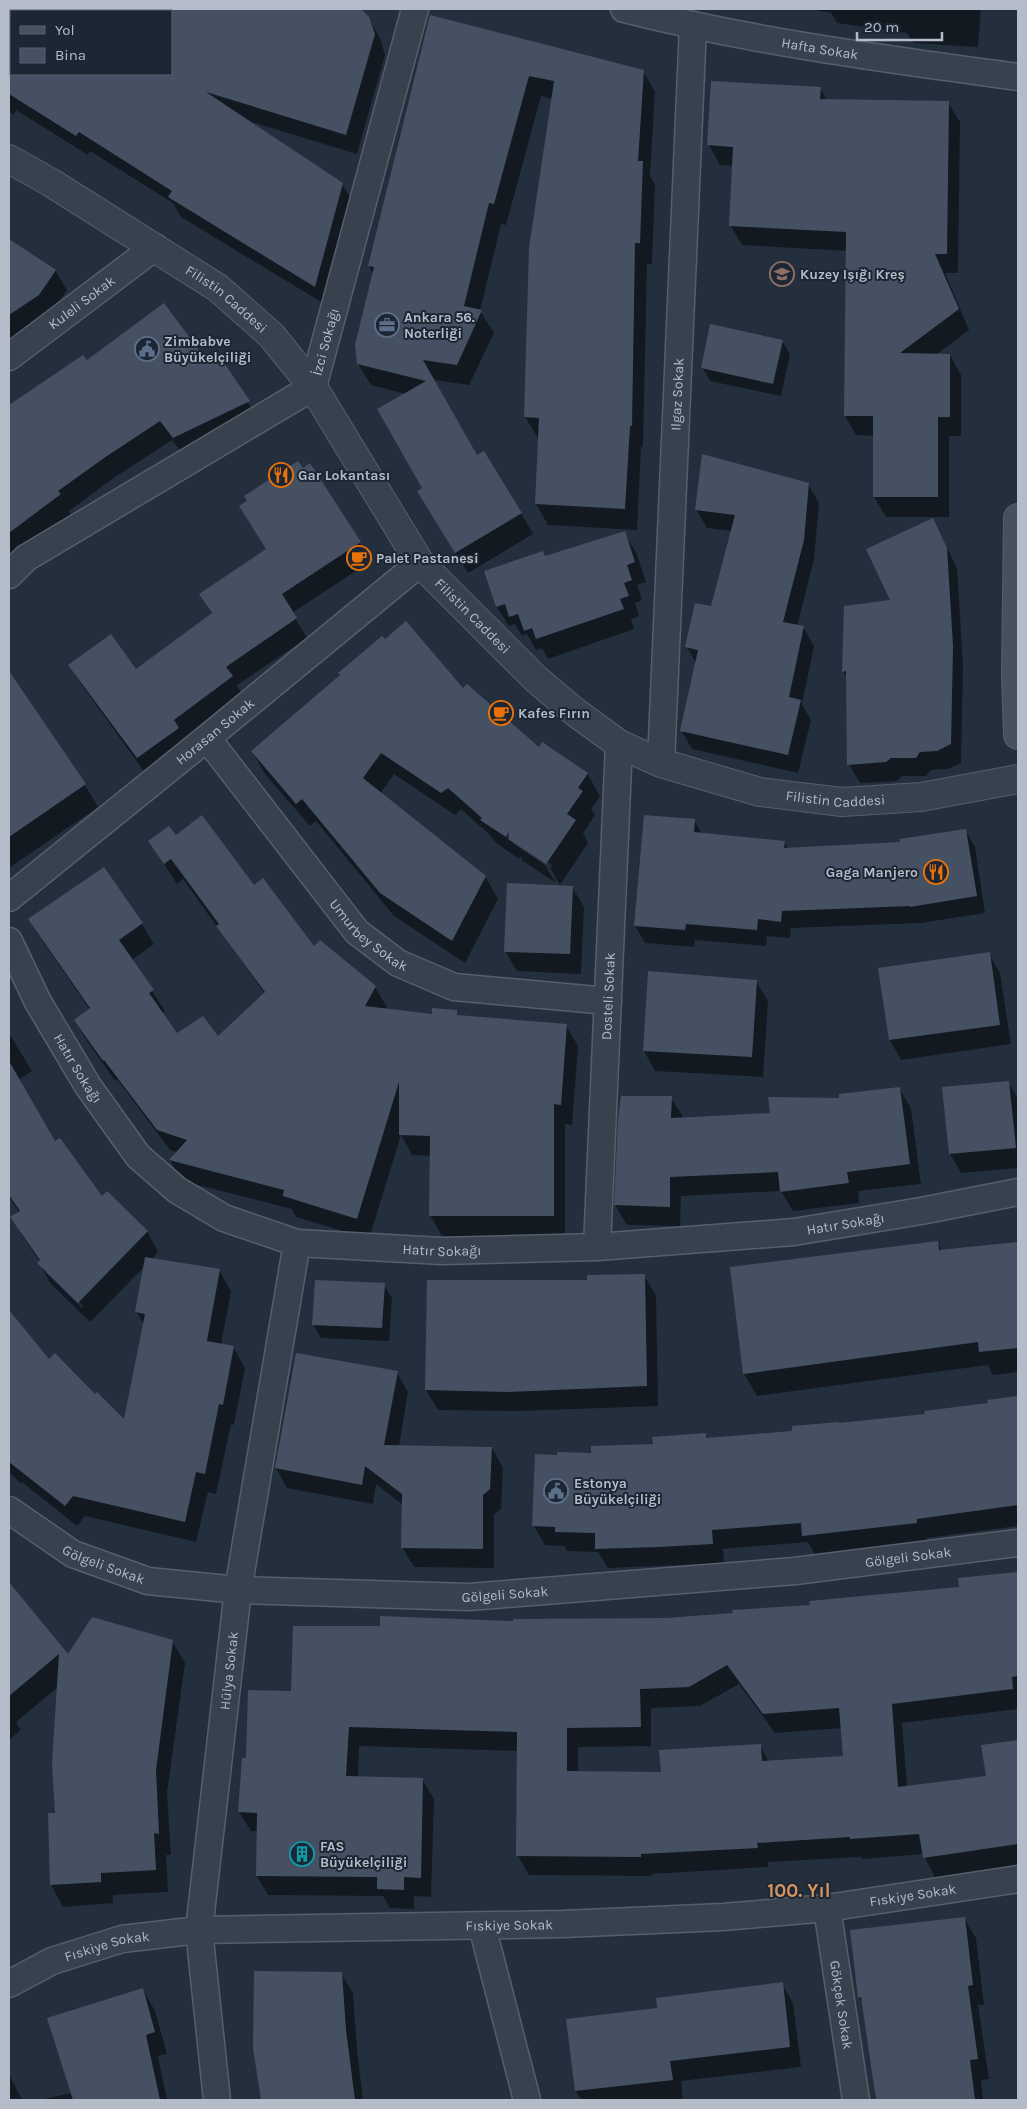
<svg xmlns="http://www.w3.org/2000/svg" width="1027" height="2109" font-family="Karla,sans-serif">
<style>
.shadow{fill:#0007;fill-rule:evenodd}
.building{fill:#455162;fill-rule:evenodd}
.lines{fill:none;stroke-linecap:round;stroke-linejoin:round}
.minor-casing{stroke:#565f6c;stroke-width:29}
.tertiary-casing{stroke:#565f6c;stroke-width:30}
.secondary-casing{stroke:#565f6c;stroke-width:30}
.minor{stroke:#38414e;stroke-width:26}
.tertiary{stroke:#38414e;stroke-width:28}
.secondary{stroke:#465061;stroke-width:28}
.labels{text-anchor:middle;stroke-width:4;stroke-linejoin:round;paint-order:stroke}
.street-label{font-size:14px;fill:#b4bcc9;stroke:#1d2633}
.poi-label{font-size:14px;font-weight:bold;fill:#b4bcc9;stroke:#1d2633;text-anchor:start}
.district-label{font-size:19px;font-weight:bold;fill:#d59563;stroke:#1d2633}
</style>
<rect width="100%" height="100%" fill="#242f3e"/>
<path class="shadow" d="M9,9L361,10L368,18L380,38L385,55L357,154L248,121L342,184L354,204L326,305L181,217L173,203L90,151L88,155L16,110L14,115L9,112ZM11,11H171V74H11Z
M809,9H981L978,47L913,43L907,33L837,23L831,13Z
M431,16L643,71L655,92L650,176L655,184L652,264H647L643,447H641L637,530L548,525L536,504L540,438H538L525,417L552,99L541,96L506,225L501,224L480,311L494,333L469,385L433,380L477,457L521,513L533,534L468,573L431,512L424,489L406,394L371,385L358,364L373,274L369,266Z
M712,82L820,88L827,100L948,102L960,122L958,273H945L969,330L936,355H950L961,375V436H949V517H886L874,497V436L856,435L845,416L847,251L742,245L730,225L733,166L720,165L709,145Z
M9,240L55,270L67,290L50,315L9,342Z
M782,341L790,354L781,396L710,381L702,367Z
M217,356L260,421L185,457L172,440L115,477L69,511L71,514L13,557L11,555L9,557V406L83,357L86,362L207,363Z
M310,465L371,561L292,613L307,638L237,685L243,696L184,739L189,747L148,777L81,684L70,666L136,671L212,614L200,594L267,550L240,507Z
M808,484L819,503L814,559L797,626L803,627L814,646L802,704L811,720L798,773L692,749L681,730L696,663L687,647L712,608L732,531L707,528L696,509Z
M933,520L957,568L963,666L961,763L948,769L931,770L926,776H902L897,781L860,783L849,764L848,679L843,671L892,601Z
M624,533L636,552L646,582L637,585L642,600L635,603L639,616L631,619L634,629L548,659L542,648L536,650L527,634L522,636L515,624L509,626L497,607L486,572L546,558Z
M17,685L85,785L98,807L9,868V691Z
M463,690L539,749L587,773L600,796L591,809L595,815L583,833L588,843L560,885L550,868L552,866L544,858L514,841V844L545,865L556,883L523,861L520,856L519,859L495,842L491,836L461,809L455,815L394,774L380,794L485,876L498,899L465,963L394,916L316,821L310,826L265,774L252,751Z
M694,820L702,834L784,842L788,849L901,844L965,830L975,847L985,913L921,923L791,928L790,938L767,936L766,946L695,940L694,947L645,943L635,926Z
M175,836L253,887L314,948L375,987L387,1007L386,1010L433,1015L456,1012L459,1017L566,1025L578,1046L572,1125L565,1124V1236H442L430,1215L431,1156L412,1155L401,1135L369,1239L296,1217L292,1209L182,1181L170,1160L177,1152L170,1150L117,1079L115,1081L87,1041L75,1020L90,1010L42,940L30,920L103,869L142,924L154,944L132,960L165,1011L162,1013L176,1035L218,1038L265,994L183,879L177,884L149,841Z
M572,887L584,907L581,974L517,971L505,951Z
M989,954L1000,973L1011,1044L901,1060L890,1040Z
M649,973L756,981L768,1001L763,1077L655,1071L644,1051Z
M9,1033L32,1071L18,1080L55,1143L102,1198L147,1231L158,1252L152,1259L219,1270L231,1291L221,1345L233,1347L245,1368L234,1425L231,1424L216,1494L208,1492L196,1542L85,1516L77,1526L22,1482L21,1484L9,1472V1312L49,1361L95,1396L125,1422L144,1325L137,1312L144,1267L90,1322L51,1284L39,1263L40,1262L24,1238L12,1218L20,1213L9,1197ZM46,1270L83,1306L82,1308L46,1273Z
M1008,1082L1018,1099V1168L961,1173L950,1154Z
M899,1088L911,1108L921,1184L858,1191L859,1203L793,1211L781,1191L681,1196L680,1226L627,1225L615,1205L671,1098L683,1117L772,1114L840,1099Z
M937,1242L942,1251L1018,1243V1372L993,1375L988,1365L757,1396L744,1374Z
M644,1276L656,1295L658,1406L519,1411L438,1410L426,1390L589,1281Z
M384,1285L392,1298L389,1341L321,1338L313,1324Z
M397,1373L408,1392L399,1446L492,1448L503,1468L501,1509L494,1515V1568L414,1567L402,1547L403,1505L376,1484L373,1504L287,1488L276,1468Z
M1018,1397V1526L927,1538V1543L815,1555L808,1542L723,1549L724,1563L608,1568L598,1552L567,1551L564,1546L545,1545L534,1526L558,1456L592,1454L705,1435L708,1439L794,1432L839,1424L926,1415L989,1404V1401Z
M1018,1572V1709L902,1723L907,1787L987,1777L983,1747L1018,1741V1865L935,1877L923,1854L863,1859L861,1857L768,1862V1867L652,1874V1876L529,1875L518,1856V1751L359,1746L358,1778L422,1779L434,1799L431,1897L414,1896V1909L390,1908L383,1896L268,1895L257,1876L258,1831H251L239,1812L247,1760L293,1692L381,1627L666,1619L734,1614L960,1588L959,1580ZM739,1684L775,1733L842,1728L845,1757L769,1762L760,1745L662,1774L578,1772V1747L651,1746V1708L700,1706Z
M9,1584L68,1656L172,1641L185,1663L167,1793L171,1855H166L168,1892L113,1895V1903L63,1907L51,1885L56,1814L58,1687L16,1722L21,1730L9,1740Z
M964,1918L976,1938L984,2005H978L989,2079L981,2080L983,2100H876L864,2005L859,1997Z
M341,1973L353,1993L357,2050L363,2100H262L255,2048Z
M782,1984L793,2003L801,2067L681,2081L683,2100H581L576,2091L567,2020L658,2009Z
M143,1990L155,2011L167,2054L158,2056L167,2100H39L72,2093Z
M9,2074L22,2100H9Z"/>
<path class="building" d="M171,9H361L369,17L375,34L346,135L206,92L343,183L315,287L168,197L172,191L79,132L76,136L9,94V74H171Z
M430,15L644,70L638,161H643L640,243H635L632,426H630L625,509L535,504L539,418L524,417L529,248L554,81L529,76L494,204L489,203L464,306L482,310L457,365L423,360L477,455L484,451L522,513L455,553L417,491L422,488L377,409L426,381L357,364L355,345L374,267L368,266Z
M711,81L821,87L820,99L949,101L947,254H935L959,309L900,353L950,354V417H938V497H873V416H844L846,232L729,226L733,147L707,145Z
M9,239L56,270L39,295L9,315Z
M164,303L207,361L218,354L250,401L173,438L160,421L104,458L58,491L61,494L9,533V405L83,355L87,360Z
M710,324L783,340L773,384L701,368Z
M702,454L809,483L804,540L783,622L804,626L789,697L801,700L788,755L680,731L698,650L685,647L695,603L711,606L735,515L695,510Z
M298,461L303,468L310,463L361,542L282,594L297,618L226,667L233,676L174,720L179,728L137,758L68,665L111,634L136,669L212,613L199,594L266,549L239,506L247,501L244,496Z
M933,518L947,548L953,646L951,744L937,751L920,752L916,758H891L886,762L847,765L846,671L842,672L844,606L890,600L866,549Z
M625,531L635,562L627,565L632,580L624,583L629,596L620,599L624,609L536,639L532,628L524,631L518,614L509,617L505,604L496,607L484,571L543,551L545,556Z
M406,621L463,688L467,684L539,747L542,742L588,773L578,788L583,791L567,814L576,820L546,864L508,839L509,832L506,837L480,820L482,818L448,788L441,793L381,753L363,778L486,876L452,941L380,893L302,799L296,804L251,751L340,675L338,673L382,636L385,639Z
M9,671L86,784L9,837Z
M202,815L254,885L263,878L314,946L320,940L376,986L365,1006L432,1014V1008L457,1010V1015L567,1024L561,1105L554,1104V1216H429L430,1136L399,1135V1082L357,1219L283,1196L284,1190L169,1160L187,1140L157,1130L104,1060L103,1061L74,1020L90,1008L28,919L104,867L143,923L119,940L154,990L149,993L177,1033L203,1016L218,1036L265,992L216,926L219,924L171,859L164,864L148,841L169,826L176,835Z
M644,815L695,819L694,832L785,841L784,848L900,842L899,839L966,829L977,896L910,907V906L782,911L781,922L758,919L757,930L686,924L685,930L634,926Z
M507,883L573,886L570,954L504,952Z
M990,952L1000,1025L889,1040L878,968Z
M648,971L757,980L752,1057L643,1051Z
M9,1061L55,1141L60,1138L102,1196L107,1191L148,1231L78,1303L37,1263L40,1260L10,1217L20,1211L9,1195Z
M1009,1081L1016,1148L949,1154L942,1087Z
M900,1087L910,1164L847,1172L849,1183L780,1192L778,1172L670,1177V1207L614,1205L618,1119L621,1096H672L671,1118L770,1113L768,1097L839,1098V1094Z
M938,1241L939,1250L1018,1242V1348L979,1352L978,1342L743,1374L730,1267Z
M145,1257L220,1269L207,1341L234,1346L223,1405L219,1404L205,1474L196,1472L185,1522L73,1496L65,1506L9,1462V1310L49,1359L55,1353L95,1394L97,1392L124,1419L145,1314L135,1312Z
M645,1274L647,1386L507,1392L425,1390L427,1280H587V1275Z
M315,1280L385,1283L382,1328L312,1325Z
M296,1353L398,1371L384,1445L492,1447L490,1489L483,1495V1549L401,1548L402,1494L365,1466L362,1485L275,1468Z
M1018,1396V1505L917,1519V1523L802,1536L801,1523L712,1530L713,1544L659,1547L595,1549V1533L555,1532V1527L532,1526L535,1454L557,1455V1452L591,1453V1446L653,1444L652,1437L706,1433V1438L792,1431V1426L839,1422V1423L925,1414L924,1411L988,1403L987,1400Z
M1018,1572V1676L1012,1677L1013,1689L892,1704L898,1787L986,1776L981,1745L1018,1740V1844L923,1858L919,1834L850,1839V1837L757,1843L758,1848L641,1854V1857L516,1856L517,1732L349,1727L346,1776L423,1778L421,1878L404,1877V1890L377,1889V1877L256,1876L257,1813L238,1812L242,1758H246L248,1690L291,1691L293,1626H380V1616L513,1621V1619L666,1618L733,1613L732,1610L810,1605L809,1601L959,1587L958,1578ZM727,1665L763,1714L839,1708L843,1756L762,1761L761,1744L659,1750L661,1772L567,1771V1728L641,1727L640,1689L689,1687Z
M9,1582L68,1654L92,1617L173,1640L156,1770L159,1834L154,1833L156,1870L101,1873V1882L50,1885L48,1813H55L52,1763L59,1654L9,1696Z
M965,1917L973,1985L968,1986L978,2059L970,2060L975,2100H876L861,1997L858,1998L850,1930Z
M254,1971L342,1972L346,2030L355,2100H261L253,2048Z
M783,1982L790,2047L670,2061L673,2080L575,2091L566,2019L657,2008L656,1998Z
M143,1988L155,2032L146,2035L160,2100H73L47,2018Z"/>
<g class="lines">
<defs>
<g id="minor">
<path id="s1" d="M624,9C754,42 886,59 1018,77"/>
<path id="s2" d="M9,357L155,247"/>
<path id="s3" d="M9,575L26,558L313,387L415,9"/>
<path id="s4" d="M207,738L357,932L398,963L454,987L608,1001"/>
<path id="s5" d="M661,763L693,26"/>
<path id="s6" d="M9,898L207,738L420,563"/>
<path id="s7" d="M9,941L38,1002L88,1086L138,1156L177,1190L224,1218L297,1243L442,1251L597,1247L794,1232L921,1211L1018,1192"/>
<path id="s8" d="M597,1247L619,744"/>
<path id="s9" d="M9,1510L73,1554L148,1581L238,1590L469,1597L795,1571L1018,1543"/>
<path id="s10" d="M827,1908L856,2100"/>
<path d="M482,1926L527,2100"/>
<path id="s11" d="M9,1984L52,1961L122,1939L199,1930L563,1924L723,1917L827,1908L1018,1879"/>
<path id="s12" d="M217,2100L199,1930L238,1590L297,1243"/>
</g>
<g id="tertiary">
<path id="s13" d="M9,159L50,182L218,288L272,336L313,387L420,563L536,679L575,712L619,744L661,763L760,792L842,802L921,797L1018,779"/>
</g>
<path id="secondary" d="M1018,518L1016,675L1018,735"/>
</defs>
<use href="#minor" class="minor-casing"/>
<use href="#tertiary" class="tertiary-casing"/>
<use href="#secondary" class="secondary-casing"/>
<use href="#minor" class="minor"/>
<use href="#tertiary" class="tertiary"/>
<use href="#secondary" class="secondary"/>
</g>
<defs>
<symbol id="school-ring" viewBox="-11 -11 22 22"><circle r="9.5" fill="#1d2633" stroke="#8d6e63" stroke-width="1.5"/><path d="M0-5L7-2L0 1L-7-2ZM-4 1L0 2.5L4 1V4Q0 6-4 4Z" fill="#8d6e63"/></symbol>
<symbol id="office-ring" viewBox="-11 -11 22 22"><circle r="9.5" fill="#1d2633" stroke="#5c6f8a" stroke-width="1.5"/><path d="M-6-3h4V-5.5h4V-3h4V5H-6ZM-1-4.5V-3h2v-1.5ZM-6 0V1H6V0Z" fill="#5c6f8a"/></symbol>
<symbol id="civic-ring" viewBox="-11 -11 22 22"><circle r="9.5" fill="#1d2633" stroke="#5c6f8a" stroke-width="1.5"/><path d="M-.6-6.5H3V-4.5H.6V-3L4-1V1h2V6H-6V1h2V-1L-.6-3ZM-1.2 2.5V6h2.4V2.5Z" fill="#5c6f8a"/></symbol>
<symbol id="restaurant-ring" viewBox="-11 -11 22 22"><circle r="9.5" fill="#1d2633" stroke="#e8710a" stroke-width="1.5"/><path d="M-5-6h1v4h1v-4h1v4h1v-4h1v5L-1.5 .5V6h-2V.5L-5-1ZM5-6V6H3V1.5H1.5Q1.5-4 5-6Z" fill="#e8710a"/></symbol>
<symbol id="cafe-ring" viewBox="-11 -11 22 22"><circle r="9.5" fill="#1d2633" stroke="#e8710a" stroke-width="1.5"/><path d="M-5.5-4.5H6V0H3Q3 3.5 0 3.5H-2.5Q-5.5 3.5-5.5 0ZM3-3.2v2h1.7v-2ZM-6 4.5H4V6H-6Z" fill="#e8710a"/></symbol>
<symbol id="building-ring" viewBox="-11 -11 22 22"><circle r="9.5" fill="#1d2633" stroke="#0f9aa8" stroke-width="1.5"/><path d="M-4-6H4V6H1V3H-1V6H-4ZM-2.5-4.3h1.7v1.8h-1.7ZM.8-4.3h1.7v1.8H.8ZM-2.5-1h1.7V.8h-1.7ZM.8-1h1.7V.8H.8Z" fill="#0f9aa8"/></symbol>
</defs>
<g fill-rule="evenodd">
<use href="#school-ring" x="768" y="260" width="28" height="28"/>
<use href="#office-ring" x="373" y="311" width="28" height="28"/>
<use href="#civic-ring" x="133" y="335" width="28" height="28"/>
<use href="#restaurant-ring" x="267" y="461" width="28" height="28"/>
<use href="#cafe-ring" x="345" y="544" width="28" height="28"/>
<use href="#cafe-ring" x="487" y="699" width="28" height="28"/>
<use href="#restaurant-ring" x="922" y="858" width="28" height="28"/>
<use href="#civic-ring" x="542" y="1477" width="28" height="28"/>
<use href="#building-ring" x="288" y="1840" width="28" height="28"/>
</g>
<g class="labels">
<g class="street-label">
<text dy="5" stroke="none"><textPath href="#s1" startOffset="200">Hafta Sokak</textPath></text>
<text dy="5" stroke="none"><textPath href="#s13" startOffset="259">Filistin Caddesi</textPath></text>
<text dy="5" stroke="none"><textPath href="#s2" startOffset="91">Kuleli Sokak</textPath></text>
<text dy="5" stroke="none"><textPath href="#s3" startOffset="405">İzci Sokağı</textPath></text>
<text dy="5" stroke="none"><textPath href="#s5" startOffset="369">Ilgaz Sokak</textPath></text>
<text dy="5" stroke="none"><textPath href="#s13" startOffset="664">Filistin Caddesi</textPath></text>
<text dy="5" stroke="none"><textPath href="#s6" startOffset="265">Horasan Sokak</textPath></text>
<text dy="5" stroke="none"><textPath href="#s13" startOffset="1084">Filistin Caddesi</textPath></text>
<text dy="5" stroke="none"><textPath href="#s4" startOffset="256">Umurbey Sokak</textPath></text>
<text dy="5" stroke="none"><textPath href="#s8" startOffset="251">Dosteli Sokak</textPath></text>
<text dy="5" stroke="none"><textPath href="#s7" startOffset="145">Hatır Sokağı</textPath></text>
<text dy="5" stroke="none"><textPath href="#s7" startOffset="985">Hatır Sokağı</textPath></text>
<text dy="5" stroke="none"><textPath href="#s7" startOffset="580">Hatır Sokağı</textPath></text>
<text dy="5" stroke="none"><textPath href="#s9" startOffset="920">Gölgeli Sokak</textPath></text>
<text dy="5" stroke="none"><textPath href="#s9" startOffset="110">Gölgeli Sokak</textPath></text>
<text dy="5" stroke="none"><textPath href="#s9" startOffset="515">Gölgeli Sokak</textPath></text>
<text dy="5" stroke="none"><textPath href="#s12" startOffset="432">Hülya Sokak</textPath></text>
<text dy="5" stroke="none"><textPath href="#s11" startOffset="915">Fıskiye Sokak</textPath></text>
<text dy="5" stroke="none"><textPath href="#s11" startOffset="510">Fıskiye Sokak</textPath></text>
<text dy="5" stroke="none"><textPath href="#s11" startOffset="106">Fıskiye Sokak</textPath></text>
<text dy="5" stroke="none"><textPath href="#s10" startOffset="98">Gökçek Sokak</textPath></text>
</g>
<g class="poi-label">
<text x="800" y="279">Kuzey Işığı Kreş</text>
<text x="404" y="322">Ankara 56.<tspan x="404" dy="16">Noterliği</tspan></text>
<text x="164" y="346">Zimbabve<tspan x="164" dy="16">Büyükelçiliği</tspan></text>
<text x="298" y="480">Gar Lokantası</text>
<text x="376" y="563">Palet Pastanesi</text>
<text x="518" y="718">Kafes Fırın</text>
<text x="918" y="877" text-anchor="end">Gaga Manjero</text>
<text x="574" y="1488">Estonya<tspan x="574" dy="16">Büyükelçiliği</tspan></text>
<text x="320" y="1851">FAS<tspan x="320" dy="16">Büyükelçiliği</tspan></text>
</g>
<g class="district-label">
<text x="799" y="1897">100. Yıl</text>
</g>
</g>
<rect width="1027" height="2109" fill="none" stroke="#b4bcc9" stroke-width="20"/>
<rect x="10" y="10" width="162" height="65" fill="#1d2633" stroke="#59626f"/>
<rect x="20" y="26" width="25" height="8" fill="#465061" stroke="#59626f"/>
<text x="55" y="35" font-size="15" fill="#b4bcc9">Yol</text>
<rect x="20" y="48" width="25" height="15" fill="#455162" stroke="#59626f"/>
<text x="55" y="60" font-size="15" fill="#b4bcc9">Bina</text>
<path d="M857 32v8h85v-8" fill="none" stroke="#b4bcc9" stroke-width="2.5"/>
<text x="864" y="32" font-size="15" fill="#b4bcc9" stroke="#1d2633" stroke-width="4" paint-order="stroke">20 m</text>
</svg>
